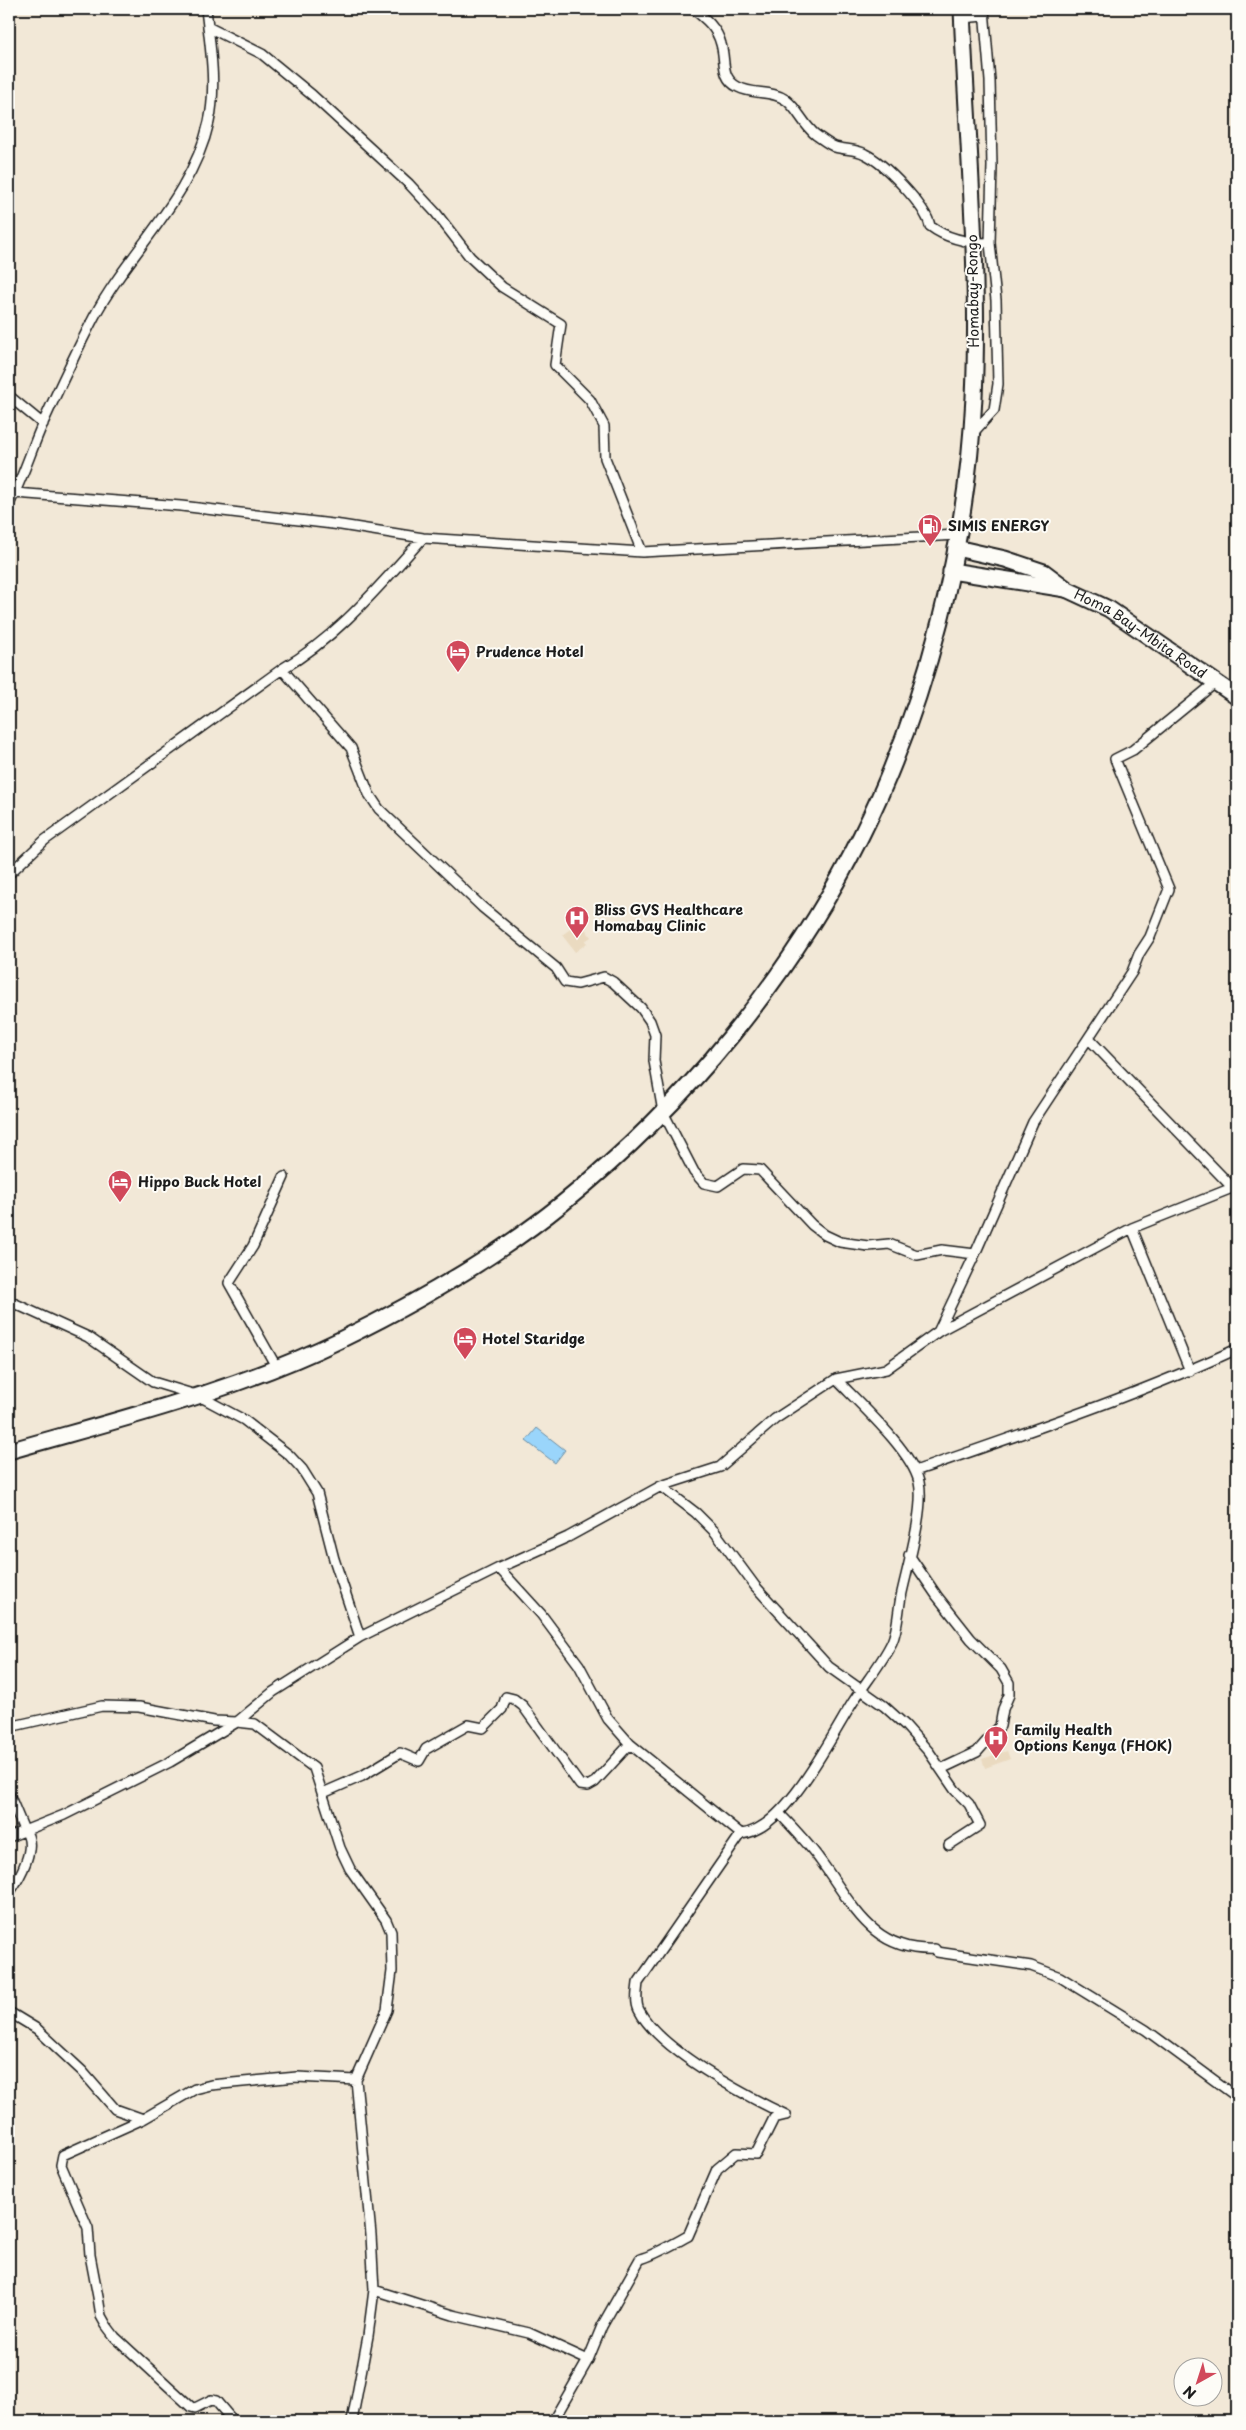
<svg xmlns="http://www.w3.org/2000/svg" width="1246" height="2430" font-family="'Playpen Sans',sans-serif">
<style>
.built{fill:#eadac0}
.water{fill:#9ad5fb;stroke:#688ba2}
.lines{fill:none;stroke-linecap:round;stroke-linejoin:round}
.street-casing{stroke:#1c1c1c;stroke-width:12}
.highway-casing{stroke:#1c1c1c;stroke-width:19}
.street{stroke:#fdfcf7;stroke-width:9}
.highway{stroke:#fdfcf7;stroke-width:15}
.labels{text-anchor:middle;stroke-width:4;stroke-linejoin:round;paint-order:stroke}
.street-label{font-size:14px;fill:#1c1c1c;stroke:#fdfcf7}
.poi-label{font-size:14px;font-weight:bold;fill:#1c1c1c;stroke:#fdfcf7;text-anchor:start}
</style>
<rect width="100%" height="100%" fill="#f2e8d7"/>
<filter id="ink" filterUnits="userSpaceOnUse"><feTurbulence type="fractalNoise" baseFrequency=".02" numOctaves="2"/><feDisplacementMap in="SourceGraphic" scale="10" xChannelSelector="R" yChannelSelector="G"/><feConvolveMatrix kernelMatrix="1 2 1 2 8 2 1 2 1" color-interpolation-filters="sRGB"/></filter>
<g filter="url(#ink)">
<path class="built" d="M580,922L591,937L585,941L587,943L575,952L562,935Z
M1007,1751L1010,1759L985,1768L982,1759Z"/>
<path class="water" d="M537,1428L565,1450L555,1463L526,1441Z"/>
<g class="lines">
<defs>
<path id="street" d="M693,9C705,18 717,28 721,44C726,60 720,78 738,87C753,95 772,90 786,100C798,109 804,126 816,135C822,139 828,144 835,147C845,150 856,149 865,154C884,163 926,206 930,226C947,239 969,243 990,243
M962,18L984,16
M208,27L262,54L312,95L409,184L436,213L470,257L502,287L561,324L555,365L590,400L604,426L605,458L642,552
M9,396L43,424
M972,434L994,410L998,384L996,300L990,243L992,166L990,81L984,9
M15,493L181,506L341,525L423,538L642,552L958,535
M9,504C23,478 31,450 43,423C59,388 76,352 94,317C129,251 192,198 209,122C217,86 210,45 206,9
M282,669L351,748L369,794L379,809L482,907L556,968L565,982L578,984L604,977L613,982L641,1008L650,1021L655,1035L654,1061L663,1112L694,1172L704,1183L718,1186L743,1169L760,1170L812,1225L825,1235L840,1242L868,1246L889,1244L917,1255L942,1250L975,1254L939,1330
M9,874L45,840L282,669C339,636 379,586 423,538
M1089,1039L1233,1188
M1132,1228L1190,1371
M975,1254L1033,1122L1132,972L1139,954L1150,937L1169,889L1115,759L1133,750L1215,683
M9,1301L88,1337L153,1382L199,1396L244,1420L289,1455L302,1469L317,1493L334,1559L360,1637
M277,1368L229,1283L253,1246L284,1177
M915,1471C1024,1433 1133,1397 1237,1349
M661,1486L696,1513L715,1532L755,1586L829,1667L884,1706L905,1725L929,1752L955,1790L969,1804L980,1825L949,1845
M909,1555L937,1596L971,1639L1001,1669L1009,1683V1695L1003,1709L1000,1726L977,1752L941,1769
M499,1568L541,1614L579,1665L608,1719L630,1744L741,1834C785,1831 831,1737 853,1702C865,1683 882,1663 892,1642C898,1629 898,1611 901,1597C907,1568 925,1509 919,1482C912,1451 859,1403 836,1379
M9,1727L102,1706L139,1707L214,1721L237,1722L273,1692L360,1637L499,1568L568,1537L661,1486L720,1467L775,1419L836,1379L886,1369L939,1331L1132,1228L1237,1186
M323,1793L362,1776L400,1753L419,1761L426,1749L468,1725L483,1728L502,1709L506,1697L514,1699L523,1706L580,1785L588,1786L595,1782L630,1744
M9,1794L24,1830C39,1845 19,1879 9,1893
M779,1813C793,1828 808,1843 820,1860C853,1904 871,1952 935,1949L937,1952L1031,1966L1060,1977L1146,2030L1237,2097
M741,1834L638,1983C637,1992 635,2002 639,2010C658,2049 746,2096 786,2115
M9,1837L64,1815L170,1762L237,1722L255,1724L314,1768L340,1848L350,1869L386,1920L391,1932L392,1971L387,2010L356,2080L371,2235L374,2290L368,2336L352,2421
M9,2012L37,2029L82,2071L115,2109L143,2119L195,2089L211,2085L297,2077L356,2080
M143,2119L63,2155L61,2165L88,2228L90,2255L98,2297L101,2316L106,2325L115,2337L191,2407L195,2408L211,2400L216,2401L233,2421
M374,2290L453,2315L529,2333L588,2360
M553,2421L588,2360L602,2326L640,2259C653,2256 675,2243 688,2236L717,2169L736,2153L756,2154L774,2118L786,2115"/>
<g id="highway">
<path id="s1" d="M956,548L1005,559L1044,572L1068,590L1109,609L1237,697"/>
<path d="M951,571L1066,589"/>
<path d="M9,1451C120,1419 235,1391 340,1340C418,1302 495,1258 563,1203C685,1105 791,977 861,836C927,704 967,545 974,397C980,270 967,136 962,9"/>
</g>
</defs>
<use href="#street" class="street-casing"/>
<use href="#highway" class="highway-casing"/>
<use href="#street" class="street"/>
<use href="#highway" class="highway"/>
</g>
</g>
<defs>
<symbol id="fuel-pin" viewBox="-11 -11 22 30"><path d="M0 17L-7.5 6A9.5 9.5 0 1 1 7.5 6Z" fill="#d1495b" stroke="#fdfcf7"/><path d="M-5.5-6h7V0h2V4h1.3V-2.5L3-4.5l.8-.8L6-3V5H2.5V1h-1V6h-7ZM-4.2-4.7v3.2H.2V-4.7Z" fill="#fff"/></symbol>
<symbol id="hotel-pin" viewBox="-11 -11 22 30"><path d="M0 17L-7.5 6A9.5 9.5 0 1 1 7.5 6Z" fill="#d1495b" stroke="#fdfcf7"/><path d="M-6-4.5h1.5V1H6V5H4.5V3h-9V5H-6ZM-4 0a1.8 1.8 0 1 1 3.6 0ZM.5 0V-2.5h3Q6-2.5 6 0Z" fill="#fff"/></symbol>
<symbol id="hospital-pin" viewBox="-11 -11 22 30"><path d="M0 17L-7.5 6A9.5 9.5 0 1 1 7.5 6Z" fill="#d1495b" stroke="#fdfcf7"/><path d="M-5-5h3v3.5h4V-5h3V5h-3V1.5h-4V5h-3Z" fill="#fff"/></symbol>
</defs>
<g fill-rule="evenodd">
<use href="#fuel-pin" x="916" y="512" width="28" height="38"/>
<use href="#hotel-pin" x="444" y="638" width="28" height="38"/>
<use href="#hospital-pin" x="563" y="904" width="28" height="38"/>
<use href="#hotel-pin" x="106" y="1168" width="28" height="38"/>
<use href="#hotel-pin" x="451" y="1325" width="28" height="38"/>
<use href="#hospital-pin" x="982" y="1724" width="28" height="38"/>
</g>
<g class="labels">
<g class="street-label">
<text transform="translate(973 291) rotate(-91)" y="5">Homabay-Rongo</text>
<text dy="5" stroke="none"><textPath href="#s1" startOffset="206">Homa Bay-Mbita Road</textPath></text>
</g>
<g class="poi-label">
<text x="948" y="531">SIMIS ENERGY</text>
<text x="476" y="657">Prudence Hotel</text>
<text x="594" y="915">Bliss GVS Healthcare<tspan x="594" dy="16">Homabay Clinic</tspan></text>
<text x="138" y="1187">Hippo Buck Hotel</text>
<text x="482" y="1344">Hotel Staridge</text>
<text x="1014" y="1735">Family Health<tspan x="1014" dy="16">Options Kenya (FHOK)</tspan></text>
</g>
</g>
<rect width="1246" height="2430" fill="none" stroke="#fdfcf7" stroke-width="30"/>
<rect x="15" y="15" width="1216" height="2400" fill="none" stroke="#1c1c1c" stroke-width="2" filter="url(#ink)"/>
<g transform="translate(1198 2382) rotate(219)"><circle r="24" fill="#fdfcf7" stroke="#a3a29f"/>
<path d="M0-4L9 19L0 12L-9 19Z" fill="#d1495b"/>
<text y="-8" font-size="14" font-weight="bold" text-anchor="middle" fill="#1c1c1c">N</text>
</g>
</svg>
